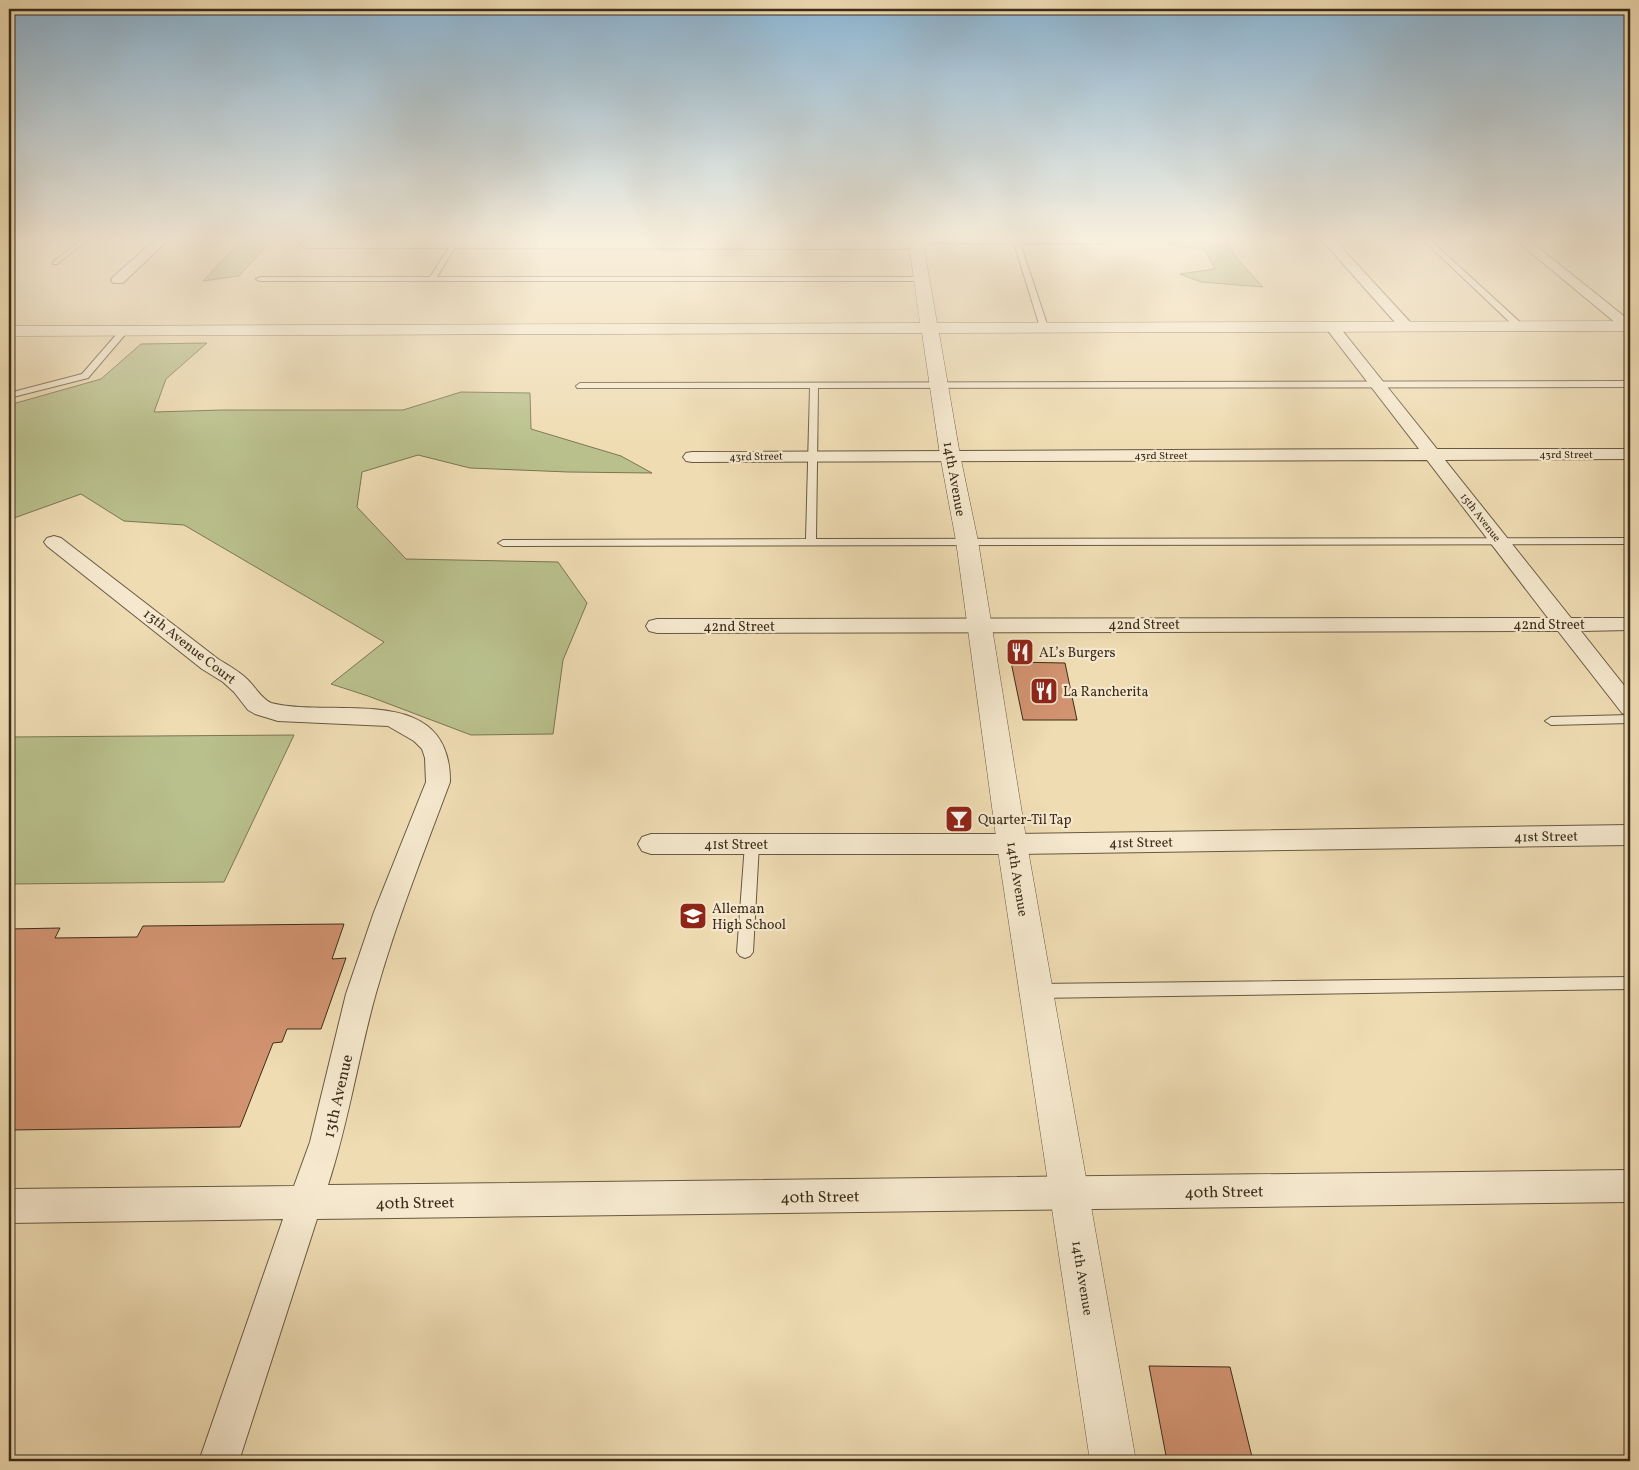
<svg xmlns="http://www.w3.org/2000/svg" width="1639" height="1470" font-family="Vollkorn,serif">
<style>
.green{fill:#b9c08c;stroke:#7a7654}
.building{fill:#d29371;stroke:#3b2d1b}
.lines{fill:none;stroke-linecap:round;stroke-linejoin:round}
.service-casing{stroke:#685941;stroke-width:2}
.minor-casing{stroke:#685941;stroke-width:2}
.tertiary-casing{stroke:#685941;stroke-width:1}
.service{fill:#f5e8ce;fill-rule:evenodd}
.minor{fill:#f5e8ce;fill-rule:evenodd}
.tertiary{fill:#f5e8ce;fill-rule:evenodd}
.labels{text-anchor:middle;stroke-width:4.5;stroke-linejoin:round;paint-order:stroke}
.far-street-label{font-size:11px;fill:#3b2d1b;stroke:#f5e8ce}
.street-label{font-size:14px;fill:#3b2d1b;stroke:#f5e8ce}
.poi-label{font-size:14px;fill:#3b2d1b;stroke:#f5e8ce;text-anchor:start}
.near-street-label{font-size:16px;fill:#3b2d1b;stroke:#f5e8ce}
</style>
<rect width="100%" height="100%" fill="#efdcb3"/>
<filter id="stains"><feTurbulence type="fractalNoise" baseFrequency=".004" numOctaves="4"/><feColorMatrix values="0 0 0 0 .2 0 0 0 0 .09 0 0 0 0 .02 0 0 0 .5 -.17"/></filter>
<radialGradient id="worn" r=".72"><stop offset=".6" stop-color="#630" stop-opacity="0"/><stop offset="1" stop-color="#630" stop-opacity=".3"/></radialGradient>
<path class="green" d="M245,237H275L239,276L203,281Z
M1165,237H1224L1237,259L1263,287L1201,282L1180,274L1215,269L1205,250L1169,245Z
M207,343L166,379L154,412L222,410H403L461,392L530,393L531,429L621,456L652,473L568,472L470,468L418,455L362,472L357,507L406,559L558,562L587,603L563,660L553,734L471,735L368,696L331,684L384,642L184,525L124,521L81,494L14,518L9,522V405L101,379L141,344Z
M294,735L224,882L9,884V737Z"/>
<path class="building" d="M1011,662L1065,663L1077,720H1023Z
M344,924L332,959L346,958L321,1029H287L282,1042L273,1043L240,1127L9,1130V929L60,928L55,938L137,937L143,926Z
M1149,1366L1230,1367L1253,1461H1167Z"/>
<g class="lines">
<defs>
<path id="service" d="M85,237H92L57,264H53V262Z
M1012,237H1018L1048,327L1047,329L1040,327Z
M1420,237H1427L1522,324V328H1516Z
M1612,237H1619L1630,244V249Z
M454,242L457,244L437,277H921L925,279L921,281H260L256,279L260,277H430L452,243Z
M122,328L129,330L88,378L9,398V393L82,374Z
M1630,381V387L818,388L816,539L1630,538V544L503,546L498,543L503,540L806,539L810,388H577L576,386L580,383Z
M1630,715V723L1551,725L1545,721L1551,717Z
M752,839L757,840L759,844L753,952L750,956L745,958L740,956L737,952L745,844L747,840Z
M1630,977V989L1036,998L1031,996L1028,991L1031,986L1036,984Z"/>
<path id="minor" d="M158,237H171L123,283H113L111,280L113,277Z
M928,237H1117L1115,240L1103,243H936L902,249L306,248L300,244L306,240L902,241Z
M1319,237H1332L1411,323L1413,326L1411,329H1401Z
M1512,237H1525L1630,321V330L1623,329Z
M1332,323L1337,324L1437,449H1630V459L1445,460L1571,618H1630V630L1581,631L1630,693V716L1622,713L1558,631L657,633L649,631L646,626L649,621L657,619L1548,618L1427,460L692,462L686,461L683,457L686,453L692,452L1419,449L1325,327L1327,324Z
M54,536L61,538L218,659C229,666 239,671 248,680C256,688 261,698 271,703C332,719 451,680 450,782C424,852 396,922 376,993C358,1057 349,1121 328,1185L1630,1170V1202L317,1219L239,1461H199L283,1219L9,1223V1189L294,1186L310,1142L346,994L374,912L426,782L425,758L422,749L414,741L388,726L278,721L255,714L248,710L234,692L223,682L202,669L47,546L44,542L47,538Z
M1630,825V845L1012,854H651L642,851L638,844L642,837L651,834H1012Z"/>
<path id="tertiary" d="M908,237H922L937,323L1630,321V331L939,333L960,455L978,541L1027,844L1136,1461H1090L997,844L956,541L940,455L922,333L9,336V326L920,323Z"/>
</defs>
<use href="#service" class="service-casing"/>
<use href="#minor" class="minor-casing"/>
<use href="#tertiary" class="tertiary-casing"/>
<use href="#service" class="service"/>
<use href="#minor" class="minor"/>
<use href="#tertiary" class="tertiary"/>
</g>
<linearGradient id="sky" x2="0" y2="1"><stop stop-color="#8bb6d5"/><stop offset="0.54" stop-color="#f8efdd"/><stop offset="1" stop-color="#f8efdd" stop-opacity="0"/></linearGradient>
<rect width="1639" height="442" fill="url(#sky)"/>
<defs>
<symbol id="restaurant-square" viewBox="-11 -11 22 22"><rect x="-9" y="-9" width="18" height="18" rx="4" fill="#8f2418" stroke="#f5e8ce"/><path d="M-5-6h1v4h1v-4h1v4h1v-4h1v5L-1.5 .5V6h-2V.5L-5-1ZM5-6V6H3V1.5H1.5Q1.5-4 5-6Z" fill="#fff"/></symbol>
<symbol id="bar-square" viewBox="-11 -11 22 22"><rect x="-9" y="-9" width="18" height="18" rx="4" fill="#8f2418" stroke="#f5e8ce"/><path d="M-6-5H6L.8 .8V4.5H3.5V6h-7V4.5H-.8V.8Z" fill="#fff"/></symbol>
<symbol id="school-square" viewBox="-11 -11 22 22"><rect x="-9" y="-9" width="18" height="18" rx="4" fill="#8f2418" stroke="#f5e8ce"/><path d="M0-5L7-2L0 1L-7-2ZM-4 1L0 2.5L4 1V4Q0 6-4 4Z" fill="#fff"/></symbol>
</defs>
<g fill-rule="evenodd">
<use href="#restaurant-square" x="1004" y="636" width="32" height="32"/>
<use href="#restaurant-square" x="1028" y="675" width="32" height="32"/>
<use href="#bar-square" x="943" y="803" width="32" height="32"/>
<use href="#school-square" x="677" y="900" width="32" height="32"/>
</g>
<g class="labels">
<g class="far-street-label">
<text x="1566" y="458">43rd Street</text>
<text x="1161" y="459">43rd Street</text>
<text transform="translate(756 456) rotate(-1)" y="4">43rd Street</text>
<text transform="translate(1481 517) rotate(52)" y="4">15th Avenue</text>
</g>
<g class="street-label">
<text transform="translate(955 479) rotate(80)" y="5">14th Avenue</text>
<text x="1144" y="629">42nd Street</text>
<text x="1549" y="629">42nd Street</text>
<text x="739" y="631">42nd Street</text>
<text transform="translate(190 646) rotate(38)" y="5">13th Avenue Court</text>
<text transform="translate(1546 836) rotate(-1)" y="5">41st Street</text>
<text transform="translate(1141 842) rotate(-1)" y="5">41st Street</text>
<text x="736" y="849">41st Street</text>
<text transform="translate(1018 879) rotate(81)" y="5">14th Avenue</text>
<text transform="translate(1083 1278) rotate(81)" y="5">14th Avenue</text>
</g>
<g class="poi-label">
<text x="1039" y="657">AL’s Burgers</text>
<text x="1063" y="696">La Rancherita</text>
<text x="978" y="824">Quarter-Til Tap</text>
<text x="712" y="913">Alleman<tspan x="712" dy="16">High School</tspan></text>
</g>
<g class="near-street-label">
<text transform="translate(337 1096) rotate(-77)" y="6">13th Avenue</text>
<text transform="translate(1224 1191) rotate(-1)" y="6">40th Street</text>
<text transform="translate(820 1196) rotate(-1)" y="6">40th Street</text>
<text transform="translate(415 1202) rotate(-1)" y="6">40th Street</text>
</g>
</g>
<rect width="1639" height="1470" fill="none" stroke="#efdcb3" stroke-width="30"/>
<rect x="10" y="10" width="1619" height="1450" fill="none" stroke="#3b2d1b" stroke-width="2.5"/>
<rect x="15" y="15" width="1609" height="1440" fill="none" stroke="#3b2d1b"/>
<rect width="100%" height="100%" filter="url(#stains)"/>
<rect width="100%" height="100%" fill="url(#worn)"/>
</svg>
